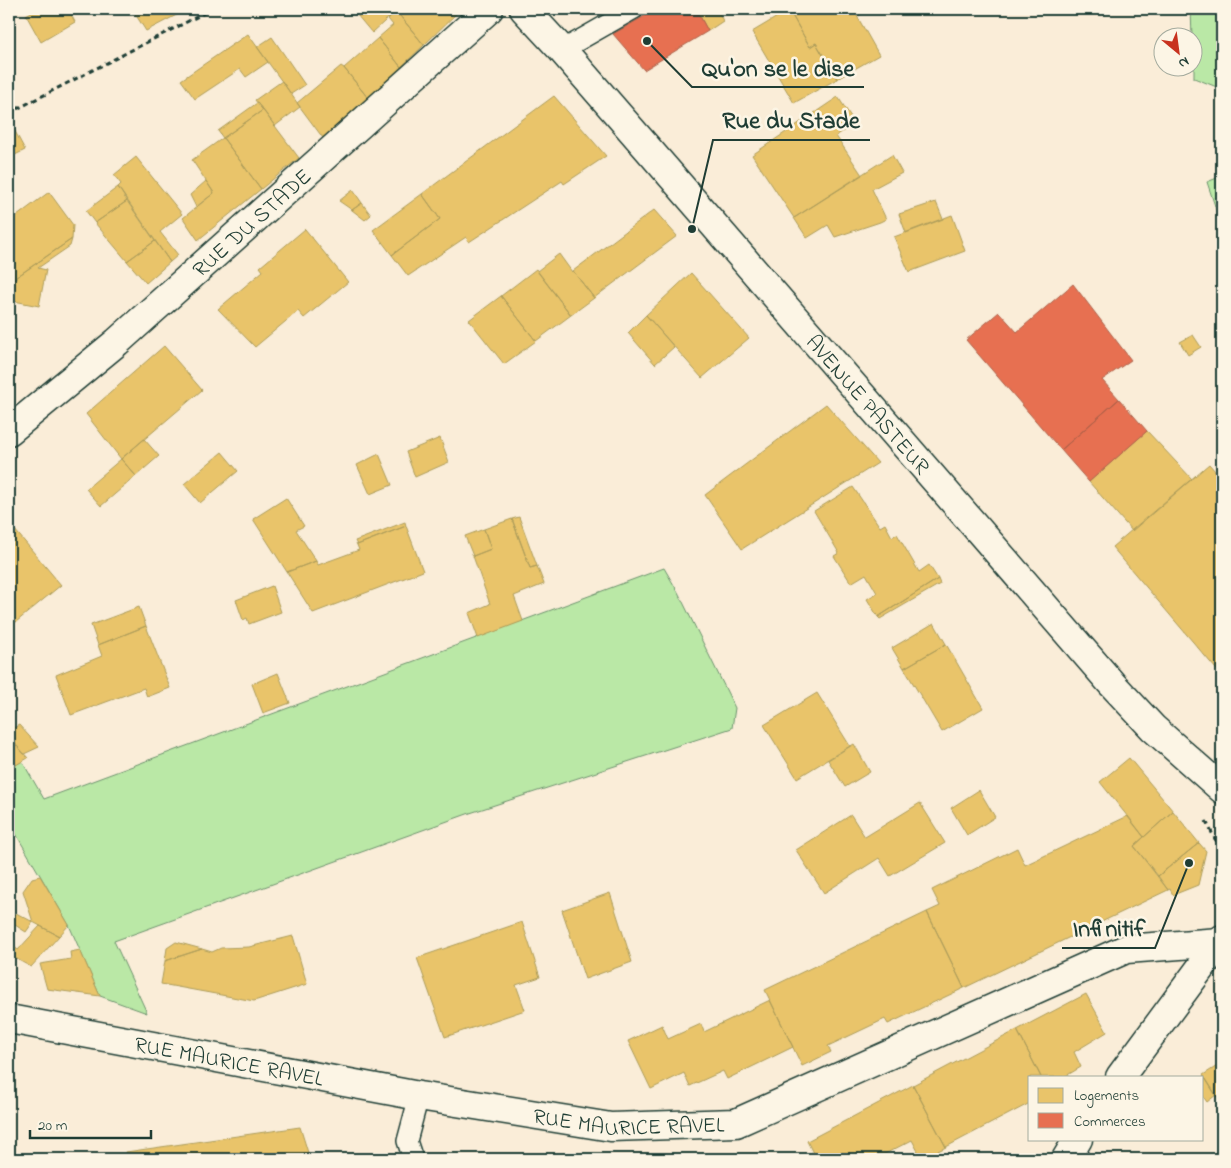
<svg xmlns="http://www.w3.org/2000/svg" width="1231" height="1168" font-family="'Indie Flower',sans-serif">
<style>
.green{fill:#bae8a6;stroke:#6c926d}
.homes{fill:#e9c46a;stroke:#ac9c5a}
.shops{fill:#e76f51;stroke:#ab6048}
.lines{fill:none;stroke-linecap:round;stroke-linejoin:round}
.lane-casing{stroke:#1f3d34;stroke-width:22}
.street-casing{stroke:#1f3d34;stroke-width:31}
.secondary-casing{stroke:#1f3d34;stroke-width:31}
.path{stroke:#1f3d34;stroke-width:3;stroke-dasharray:5 4;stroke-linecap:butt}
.lane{stroke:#fcf5e5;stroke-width:19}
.street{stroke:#fcf5e5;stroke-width:28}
.secondary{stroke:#fcf5e5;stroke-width:28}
.labels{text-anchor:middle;stroke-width:5;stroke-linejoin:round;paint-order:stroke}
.street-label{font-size:22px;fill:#1f3d34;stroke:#fcf5e5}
.leader{fill:none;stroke:#1f3d34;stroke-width:2}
.callout-dot{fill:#1f3d34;stroke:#fcf5e5;stroke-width:2}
.callout-label{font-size:24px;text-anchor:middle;font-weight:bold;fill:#1f3d34;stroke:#fcf5e5;stroke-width:5;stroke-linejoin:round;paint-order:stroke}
</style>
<rect width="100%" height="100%" fill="#faedd8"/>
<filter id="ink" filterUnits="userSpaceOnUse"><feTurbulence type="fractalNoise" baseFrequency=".02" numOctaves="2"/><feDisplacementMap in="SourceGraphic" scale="10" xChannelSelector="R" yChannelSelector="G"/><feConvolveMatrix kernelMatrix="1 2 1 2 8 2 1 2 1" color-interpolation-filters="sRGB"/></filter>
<g filter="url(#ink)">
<path class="green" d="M1191,9H1222V89L1194,78V38L1192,37Z
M1222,176V227L1207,182Z
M664,568L678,592L735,708L732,728L470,813L114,941L147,1013L100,996L69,925L9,822V769L22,761L44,799Z"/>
<path class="homes" d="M37,9H68L75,22L41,42L26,15Z
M132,9H188L146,31Z
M352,9H398L372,33Z
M398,9H461L424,45L396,11Z
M696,9H717L723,21L708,31Z
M792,9H871L857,16L879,55L837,79L816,43L810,47L789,10Z
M789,10L810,47L816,43L837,79L794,103L752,32Z
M396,11L424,45L401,67L378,38L393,25L388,19Z
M248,34L268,62L246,77L240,69L195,99L181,80Z
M272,37L305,85L291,94L257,47Z
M378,38L401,67L368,98L344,68Z
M341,66L344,68L368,98L323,138L297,103Z
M282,81L300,107L275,126L255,100Z
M554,96L606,156L564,184L562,181L469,242L466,237L408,276L392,255L440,219L422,194Z
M838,97L855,123L836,136L862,175L794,218L752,155Z
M257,103L263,110L223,138L218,131Z
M263,110L299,158L261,189L223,138Z
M9,120L25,150L9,158Z
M223,138L261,189L198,240L183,218L214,193L192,160Z
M892,155L902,173L872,189L886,219L880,222L835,237L828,225L807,238L794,218Z
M136,157L182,214L160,232L178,255L170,262L118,187L121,184L114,175Z
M206,181L214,193L196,207L190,195Z
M118,187L127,201L95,223L86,211Z
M353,190L362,203L352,210L339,201Z
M49,192L73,225L72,239L9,282V222Z
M422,194L440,219L392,255L373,230Z
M127,201L155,241L127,261L95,223Z
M936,202L943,219L906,233L899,214Z
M362,203L371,215L365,220L352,210Z
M654,210L677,236L594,298L573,271Z
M952,215L965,251L909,272L894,237Z
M305,229L348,282L304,318L298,311L255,347L218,309L263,271L260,267Z
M72,239L70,246L38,268L46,270L39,306L9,300V282Z
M155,241L170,262L146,283L127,261Z
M559,254L572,272L573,271L594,298L571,315L537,271Z
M536,269L571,315L536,341L501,296Z
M691,273L749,338L702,378L646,315Z
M501,296L536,341L504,364L469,320Z
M646,315L674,347L655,364L628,333Z
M1193,335L1201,347L1188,355L1180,342Z
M164,346L202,390L121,459L86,414Z
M826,404L878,463L742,549L705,495Z
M1147,431L1192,479L1132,531L1089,482Z
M440,438L449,462L415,477L406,452Z
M144,439L159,456L136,476L121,459Z
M222,452L238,471L200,503L184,484Z
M379,454L392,485L370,494L357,465Z
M121,459L136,476L101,506L86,489Z
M1209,464L1222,479V514L1221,515L1222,516V676L1112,547Z
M853,487L880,527L885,524L892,537L897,534L919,572L929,565L938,579L878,617L867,599L877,593L866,574L851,583L834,556L839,553L814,511Z
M286,498L304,526L296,530L316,561L287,572L253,519Z
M519,517L537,566L530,568L512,519Z
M512,519L530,568L537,566L544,584L514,596L523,621L478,638L469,613L490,604L473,556L491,549L484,529Z
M405,522L406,526L357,545L355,541Z
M9,523L61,585L16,622L9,613Z
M406,526L423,571L313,613L287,572L316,561L318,565L359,550L357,545Z
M484,529L491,549L473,556L465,536Z
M938,579L940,584L880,619L878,617Z
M272,586L281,612L249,624L247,618L243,620L236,600Z
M139,607L146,626L98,645L91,625Z
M9,613L16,622L9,628Z
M934,623L946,644L904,668L892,648Z
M146,626L170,688L147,697L144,688L71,715L56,675L102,656L98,645Z
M946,644L983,708L942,732L904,668Z
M278,673L290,703L263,713L252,684Z
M817,693L850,746L797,778L764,725Z
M19,725L39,747L24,754L9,737V730Z
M9,737L28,758L9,769Z
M854,744L870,772L845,787L828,760Z
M1129,758L1173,811L1144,837L1100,782Z
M979,790L995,817L967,835L951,808Z
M920,803L945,843L890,876L879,858L824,893L796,850L851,815L865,837Z
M1173,811L1199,843L1158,876L1134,846Z
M1128,816L1144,837L1134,846L1168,890L964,988L927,912L940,906L932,890L1017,848L1025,865Z
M1199,843L1206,851L1198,885L1173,895L1170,889L1168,890L1158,876Z
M40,876L69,925L59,936L33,922L23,891L32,878Z
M610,893L632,962L585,979L562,910Z
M927,912L964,988L888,1024L885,1019L828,1046L831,1052L802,1066L765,990Z
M16,913L33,922L26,932L15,925L9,933V915L12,917Z
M522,922L540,977L516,985L525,1010L445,1037L417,958Z
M40,926L59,936L31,967L13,957L9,962V943L18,950Z
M293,936L307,984L254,1001L161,984L165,961L202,949L212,952L221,948L249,947Z
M176,942L202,949L165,961L167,948Z
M80,950L100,996L47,989L40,964L71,959L70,952Z
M1086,994L1107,1032L1074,1052L1081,1067L1064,1077H1041L1017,1030Z
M770,1000L793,1047L727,1079L723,1071L690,1086L684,1073L651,1089L628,1041L662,1025L668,1039L701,1024L704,1032Z
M1017,1030L1041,1077H1030V1103L946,1147L913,1085Z
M1222,1063V1105L1203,1075Z
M1206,1079L1216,1095L1207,1102L1202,1095V1081Z
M913,1085L946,1147L922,1159L912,1140L875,1159H816L807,1141Z
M300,1127L310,1159H129L126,1152Z"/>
<path class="shops" d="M657,9H696L708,31L644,70L613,34Z
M1073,284L1131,360L1102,380L1119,399L1061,450L966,340L999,312L1017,332Z
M1119,399L1147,431L1089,482L1061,450Z"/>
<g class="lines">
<defs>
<path id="lane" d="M562,50L634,9
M413,1159L407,1141L419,1096"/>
<g id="street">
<path id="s1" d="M9,431L117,342L489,9"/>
<path id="s2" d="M9,1019L419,1096L611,1127L736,1123L1126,949L1220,942"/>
</g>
<g id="secondary">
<path id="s3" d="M524,9L562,50L682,188L1112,684L1153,728L1222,789"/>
<path d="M1120,1077L1222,939"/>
<path d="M1066,1159L1078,1139"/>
</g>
</defs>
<use href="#lane" class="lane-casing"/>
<use href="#street" class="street-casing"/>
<use href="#secondary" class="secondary-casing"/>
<path class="path" d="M9,113L212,9
M1206,821L1215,839L1222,847"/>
<use href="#lane" class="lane"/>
<use href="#street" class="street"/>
<use href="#secondary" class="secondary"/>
</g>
</g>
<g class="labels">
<g class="street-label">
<text dy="8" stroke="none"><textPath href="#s1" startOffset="320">RUE DU STADE</textPath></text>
<text dy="8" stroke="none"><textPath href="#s3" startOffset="524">AVENUE PASTEUR</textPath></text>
<text dy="8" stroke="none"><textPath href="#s2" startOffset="224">RUE MAURICE RAVEL</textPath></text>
<text dy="8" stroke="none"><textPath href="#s2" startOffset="629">RUE MAURICE RAVEL</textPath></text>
</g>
</g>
<path class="leader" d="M647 41L692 87H864M692 229L713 140H870M1189 863L1155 948H1062"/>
<g class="callout-dot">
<circle cx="647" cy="41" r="5"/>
<circle cx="692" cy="229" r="5"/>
<circle cx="1189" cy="863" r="5"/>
</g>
<g class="callout-label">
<text x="778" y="76">Qu'on se le dise</text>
<text x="791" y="128">Rue du Stade</text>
<text x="1109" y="936">Infinitif</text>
</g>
<rect width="1231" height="1168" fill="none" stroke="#fcf5e5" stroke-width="30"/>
<rect x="15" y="15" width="1201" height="1138" fill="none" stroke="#1f3d34" stroke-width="2" filter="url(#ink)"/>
<rect x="1028" y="1076" width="175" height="65" fill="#fcf5e5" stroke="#a4ab9e"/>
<rect x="1038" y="1088" width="25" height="15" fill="#e9c46a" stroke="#a4ab9e"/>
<text x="1074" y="1100" font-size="15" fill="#1f3d34">Logements</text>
<rect x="1038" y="1113" width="25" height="15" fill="#e76f51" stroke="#a4ab9e"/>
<text x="1074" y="1126" font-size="15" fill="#1f3d34">Commerces</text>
<g transform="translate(1178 52) rotate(151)"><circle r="24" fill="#fcf5e5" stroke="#a4ab9e"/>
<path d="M0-4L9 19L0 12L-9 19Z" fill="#c8321e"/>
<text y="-8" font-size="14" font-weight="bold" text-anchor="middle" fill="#1f3d34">N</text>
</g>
<path d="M30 1130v8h121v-8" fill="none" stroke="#1f3d34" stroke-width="2.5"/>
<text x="38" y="1130" font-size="15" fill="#1f3d34" stroke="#fcf5e5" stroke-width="4" paint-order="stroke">20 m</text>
</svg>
